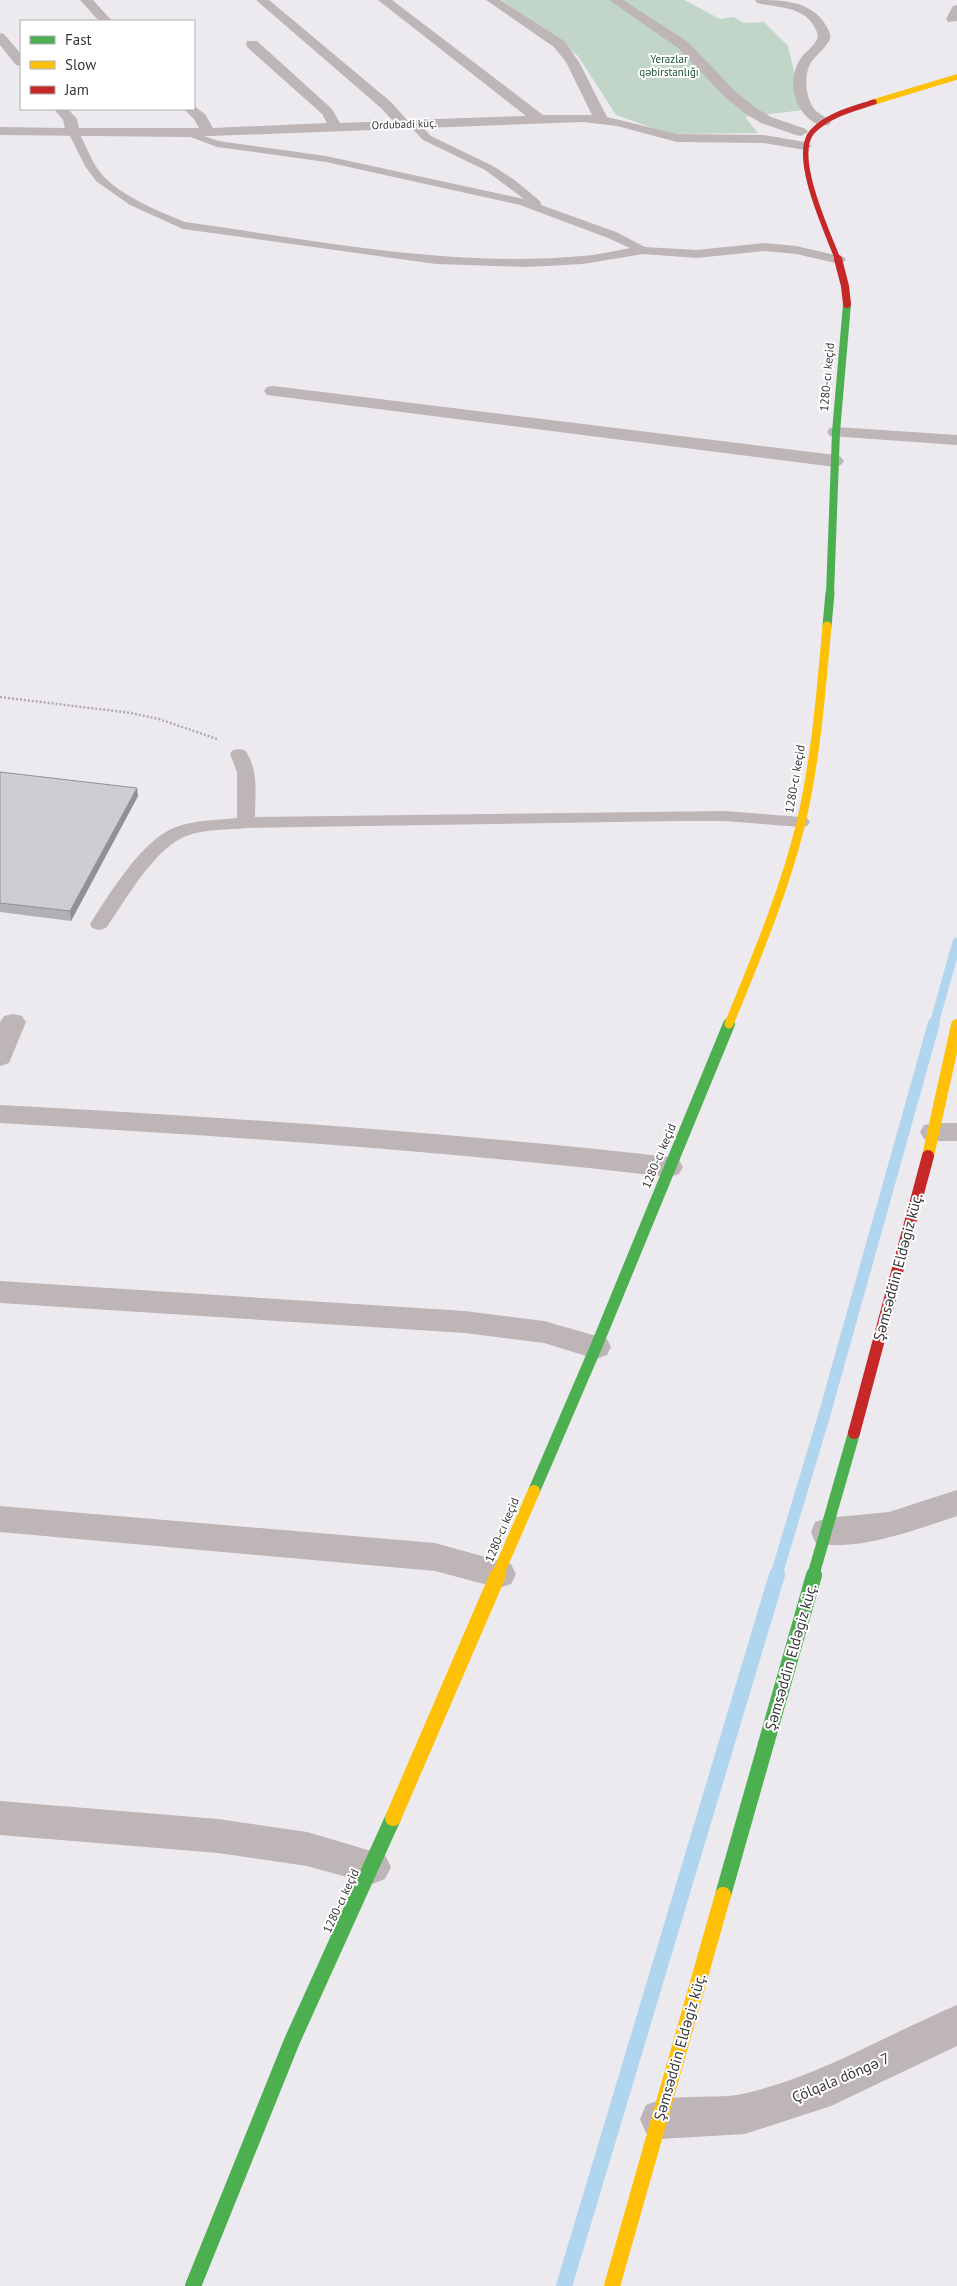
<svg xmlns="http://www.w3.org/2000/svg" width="957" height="2286" font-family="'PT Sans',sans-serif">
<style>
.green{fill:#c1d5c8}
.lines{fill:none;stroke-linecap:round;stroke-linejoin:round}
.stream-far2{stroke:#b0d5ef;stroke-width:9}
.stream-far1{stroke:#b0d5ef;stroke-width:12}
.stream{stroke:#b0d5ef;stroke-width:16}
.path{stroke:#b0aaac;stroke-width:2.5;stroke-dasharray:2 2;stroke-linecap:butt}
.lane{fill:#beb5b7;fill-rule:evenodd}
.street{fill:#beb5b7;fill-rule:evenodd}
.fast-far3{stroke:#4caf50;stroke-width:8}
.fast-far2{stroke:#4caf50;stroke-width:9}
.fast-far1{stroke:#4caf50;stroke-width:12}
.fast{stroke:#4caf50;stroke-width:16}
.slow-far3{stroke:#ffc107;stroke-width:5.5}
.slow-far2{stroke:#ffc107;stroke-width:9}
.slow-far1{stroke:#ffc107;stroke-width:12}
.slow{stroke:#ffc107;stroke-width:16}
.jam-far2{stroke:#c62828;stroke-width:5.5}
.jam-far1{stroke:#c62828;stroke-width:8}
.jam{stroke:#c62828;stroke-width:12}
.wall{fill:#b2b0b5}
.shaded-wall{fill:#919093}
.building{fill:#cfcdd2;stroke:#919093}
.labels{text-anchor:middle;stroke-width:4;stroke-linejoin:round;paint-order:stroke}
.far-park-label{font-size:11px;fill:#195432;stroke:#fff}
.far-street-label{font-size:11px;fill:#373539;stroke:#fff}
.street-label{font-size:12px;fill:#373539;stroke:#fff}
.near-street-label{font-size:15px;fill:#373539;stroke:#fff}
</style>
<rect width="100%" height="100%" fill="#eceaef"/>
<path class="green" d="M501,0H684L720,19L734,17L743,23L764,22L788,46L803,110L745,117L758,133L670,134L616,115L578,56Z"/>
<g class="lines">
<path class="stream-far2" d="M934,1024L957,942"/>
<path class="stream-far1" d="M776,1576L824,1416L934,1023"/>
<path class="stream" d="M564,2286L777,1575"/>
<path class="path" d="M0,697L131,713L159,719L217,739"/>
<path class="lane" d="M413,121L417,122L431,136L493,166L516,181L540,201L541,205L616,232L645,247L696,250L765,243L796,246L844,257L846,260L840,264L796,254L765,251L696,258L643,254L583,264L527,267L436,264L183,229L130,205L96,181L85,166L68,132L69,130H77C85,142 89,156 97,168C113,193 158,211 185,222C315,240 450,268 582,256C598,255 614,251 630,248L608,238L520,205L326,162L217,147L180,133L185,130L219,141L326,156L524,199L485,170L423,140L408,124Z
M239,749L245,750C259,770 255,795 255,817L724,811L801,817L807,818L810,822L807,826L801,827L724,821H678L246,828C228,830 206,829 189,835C155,846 126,900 106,928L99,930L92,928L90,924C109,895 142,839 176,827C195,820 217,820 237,818V772L230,754L233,750Z"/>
<path class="street" d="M80,0H93L112,21H99Z
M256,0H269L391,102L407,120L526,116L378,0H392L543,115H592L566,62L554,47L486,0H500L564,41L579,62L607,117L677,134L764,135L805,142L812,146L805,150L764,143L677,142L617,126L583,122L185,137L0,135V127L65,128L63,120L54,109H68L77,119L79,128H199L194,119L184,109H194V106L205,114L213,128L327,123L322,114L247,47L246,44L247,41H257L332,109L340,123L393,121L381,108Z
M609,0H623L688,42L736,92L756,108L771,117L806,129L808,132L801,136L796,135L761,123L746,114L726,98L678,48Z
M755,0C780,0 807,0 823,21C827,27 831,32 830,39C826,48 818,53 812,61C803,74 805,98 815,110C820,115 827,117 831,122L829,125C821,127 814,123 808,118C792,103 788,77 801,58C805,52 812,48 816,41C818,38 818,34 816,30C806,6 778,8 757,3Z
M957,5V21L948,22L946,19L953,6Z
M0,33L4,34L21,54V66L16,65L0,45Z
M273,386L835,455L841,457L844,461L841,465L835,467L267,395L264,391L267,387Z
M836,427L957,435V445L830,436L827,432L830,428Z
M13,1014L22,1016L26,1022L9,1063L0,1066V1022L4,1016Z
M0,1105C224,1117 447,1132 669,1157L679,1160L683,1167L679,1174L669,1177C447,1151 224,1136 0,1123Z
M934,1123H957V1141H934L924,1139L920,1132L924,1125Z
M0,1281L465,1311L544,1321L607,1339L611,1347L607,1355L596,1359L544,1343L465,1333L0,1303Z
M957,1490V1516C921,1528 852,1554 815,1542L811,1532L815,1522L827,1518L889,1512Z
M0,1506L435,1543L511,1564L516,1574L511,1584L499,1588L435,1571L0,1532Z
M0,1801L218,1819L307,1832L385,1855L391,1867L385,1879L372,1884L307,1866L218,1853L0,1835Z
M957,2005V2046L831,2106L745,2134L660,2139L646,2133L640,2119L646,2105C678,2091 714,2101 747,2093C822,2075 886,2035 957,2005Z"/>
<path class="fast-far3" d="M830,594L836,432L847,304"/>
<path class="fast-far2" d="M827,626L830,593"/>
<path class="fast-far1" d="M534,1491L596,1347L729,1024
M813,1576L854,1433"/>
<path class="fast" d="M723,1895L814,1575
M193,2286L292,2041L393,1818"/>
<path class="slow-far3" d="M874,102L957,77"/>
<path class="slow-far2" d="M729,1024C756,958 784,892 801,823C816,758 821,692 827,626"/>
<path class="slow-far1" d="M928,1156L957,1025
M497,1576L534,1491"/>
<path class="slow" d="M393,1818L498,1575
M612,2286L723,1895"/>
<path class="jam-far2" d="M838,260C828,233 791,156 812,132C827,115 853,109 874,102"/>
<path class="jam-far1" d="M838,259L845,286L847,304"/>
<path class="jam" d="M854,1433L928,1156"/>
</g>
<path class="wall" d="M0,772L138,796L71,921L0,912Z"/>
<path class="shaded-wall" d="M137,788L138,796L71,921L70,911Z"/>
<path class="building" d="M0,772L137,788L70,911L0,903Z"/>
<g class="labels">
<g class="far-park-label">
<text x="669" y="63">Yerazlar<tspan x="669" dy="13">qəbirstanlığı</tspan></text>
</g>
<g class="far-street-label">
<text transform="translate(404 124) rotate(-2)" y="4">Ordubadi küç.</text>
</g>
<g class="street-label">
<text transform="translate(827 377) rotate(-85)" y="4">1280-cı keçid</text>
<text transform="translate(795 779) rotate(-80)" y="4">1280-cı keçid</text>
<text transform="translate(659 1156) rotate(-67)" y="4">1280-cı keçid</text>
<text transform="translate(502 1530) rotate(-67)" y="4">1280-cı keçid</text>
<text transform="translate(341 1901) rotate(-65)" y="4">1280-cı keçid</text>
</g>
<g class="near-street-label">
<text transform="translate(898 1267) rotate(-75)" y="5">Şəmsəddin Eldəgiz küç.</text>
<text transform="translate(791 1657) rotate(-74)" y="5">Şəmsəddin Eldəgiz küç.</text>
<text transform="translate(680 2047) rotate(-74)" y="5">Şəmsəddin Eldəgiz küç.</text>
<text transform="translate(841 2078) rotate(-23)" y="5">Çölqala döngə 7</text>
</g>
</g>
<rect x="20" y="20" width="175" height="90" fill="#ffffff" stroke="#afaeb0"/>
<rect x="30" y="36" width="25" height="8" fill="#4caf50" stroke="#afaeb0"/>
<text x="65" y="45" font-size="15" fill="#373539">Fast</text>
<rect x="30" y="61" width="25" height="8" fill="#ffc107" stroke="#afaeb0"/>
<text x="65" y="70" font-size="15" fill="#373539">Slow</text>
<rect x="30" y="86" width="25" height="8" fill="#c62828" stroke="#afaeb0"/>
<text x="65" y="95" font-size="15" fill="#373539">Jam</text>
</svg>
